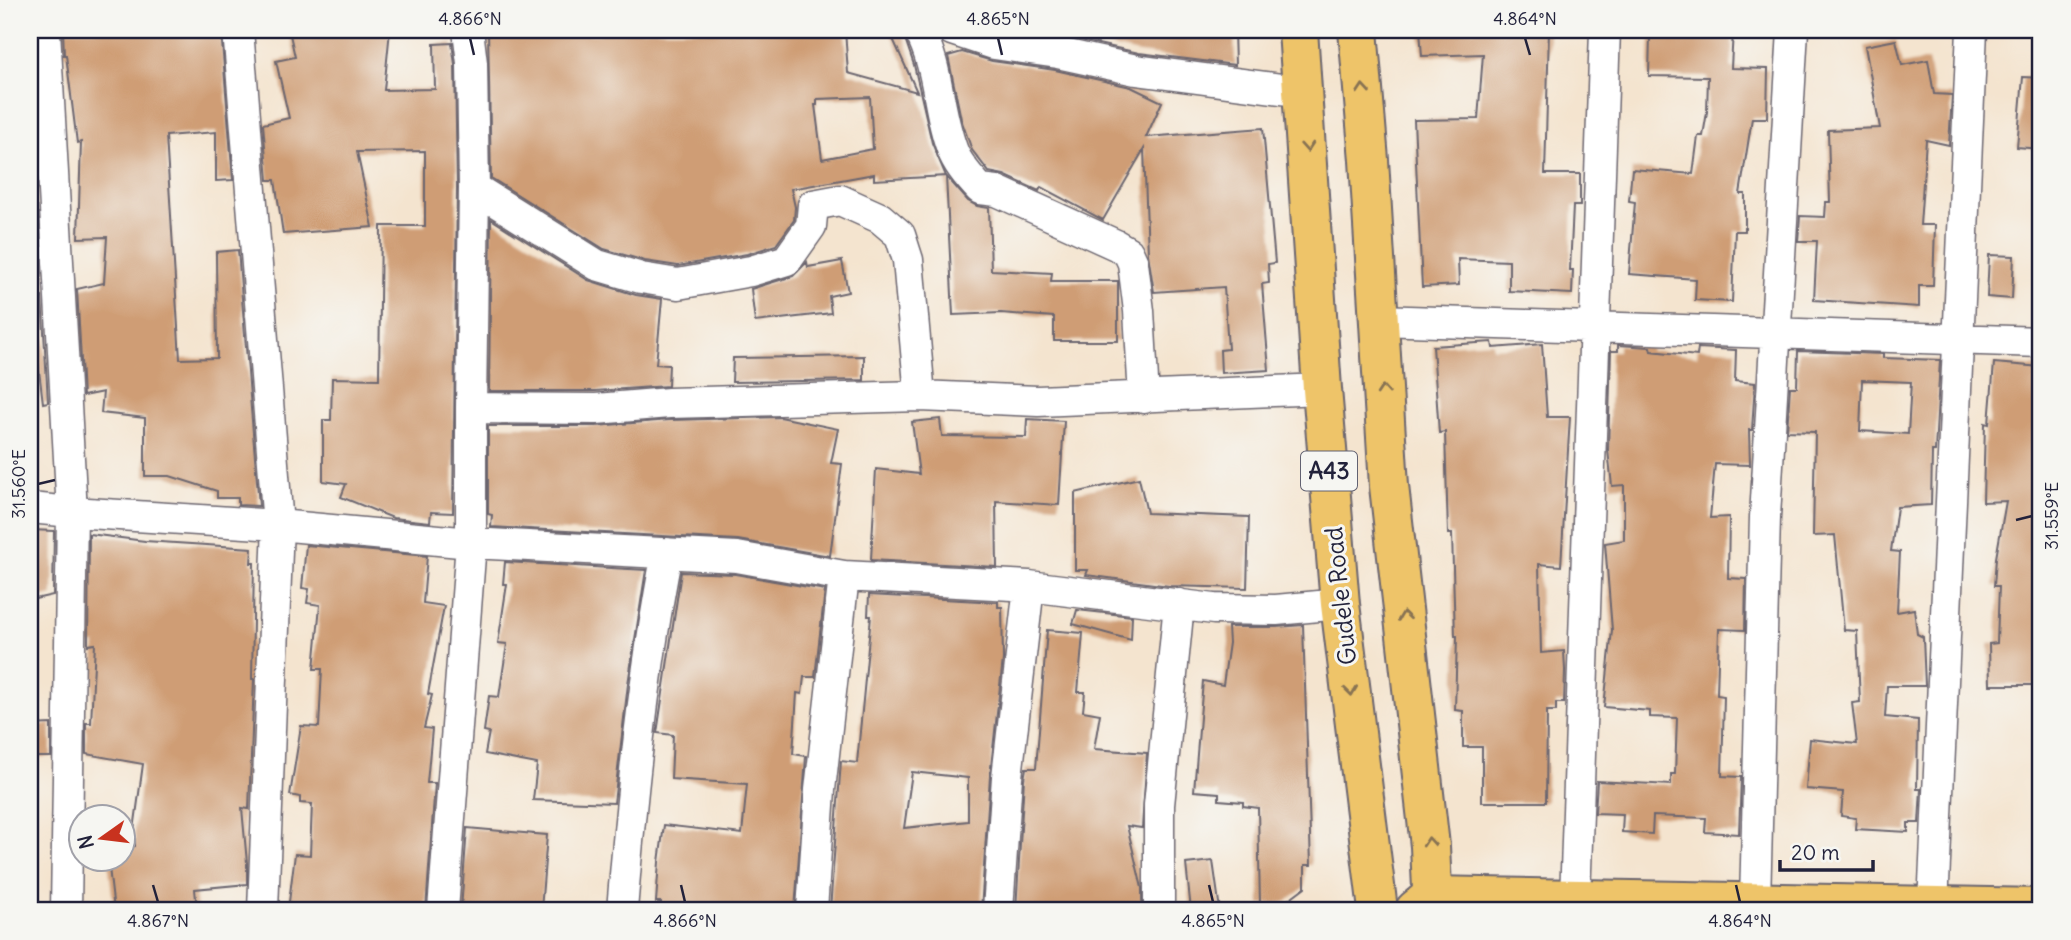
<svg xmlns="http://www.w3.org/2000/svg" width="2071" height="940" font-family="Delius,sans-serif">
<style>
.building{fill:#cf9d74;fill-rule:evenodd}
.lines{fill:none;stroke-linecap:round;stroke-linejoin:round}
.street-casing{stroke:#6c666f;stroke-width:33}
.primary-casing{stroke:#6c666f;stroke-width:42}
.highway-casing{stroke:#6c666f;stroke-width:42}
.street{stroke:#fff;stroke-width:30}
.primary{stroke:#eec469;stroke-width:38}
.highway{stroke:#eec469;stroke-width:38}
.oneway{stroke:#887352}
.ticks{fill:none;stroke:#22223b;stroke-width:2.5}
.labels{text-anchor:middle;stroke-width:6;stroke-linejoin:round;paint-order:stroke}
.shield{fill:#f6f6f2;stroke:#626272;stroke-width:2}
.shield-label{font-size:23px;font-weight:bold;fill:#22223b}
.street-label{font-size:24px;fill:#22223b;stroke:#f6f6f2}
.neatline{fill:none;stroke:#22223b;stroke-width:2.5}
.ticks-label{font-size:18px;text-anchor:middle;fill:#22223b}
</style>
<rect width="100%" height="100%" fill="#f6f6f2"/>
<filter id="ink" filterUnits="userSpaceOnUse"><feTurbulence type="fractalNoise" baseFrequency=".0143" numOctaves="2"/><feDisplacementMap in="SourceGraphic" scale="14" xChannelSelector="R" yChannelSelector="G"/><feConvolveMatrix kernelMatrix="1 2 1 2 8 2 1 2 1" color-interpolation-filters="sRGB"/></filter>
<filter id="wash" filterUnits="userSpaceOnUse"><feTurbulence type="fractalNoise" baseFrequency=".00686" numOctaves="4" result="noise"/><feDisplacementMap in="SourceGraphic" scale="28" xChannelSelector="R" yChannelSelector="G"/><feGaussianBlur stdDeviation="1.57" result="paint"/><feColorMatrix in="noise" values="0 0 0 0 0 0 0 0 0 0 0 0 0 0 0 0 0 1.4 0 .05"/><feComposite in="paint" operator="in"/></filter>
<g filter="url(#wash)">
<rect width="100%" height="100%" fill="#f4e4cf"/>
<g id="blocks">
<path class="building" d="M63,30H221L233,180L216,181V132L166,136L180,359L217,358L216,252L238,250L259,506L238,505V498H217V491L170,476H145V418L101,413L103,392L83,396L77,289L104,283L107,237L78,238L81,142L77,143L66,55H64Z
M289,30H390L384,90L435,89L434,44L452,43L455,64L457,188L453,513L431,512L430,522L393,518L341,497L346,484L323,481V420H331L332,378L379,379L381,226H425V151L357,152L373,227L283,234L275,180H268L263,124L289,118L276,61L295,57Z
M488,30H555V34H600V30H845L848,73L917,92L889,30H902L914,65L932,143L946,176L874,180V174L791,189L795,207L794,220L776,245L747,254L678,266L645,261L604,249L491,178ZM870,97L873,149L822,159L815,105H817V99Z
M1056,30H1091V34L1128,30H1234L1235,65L1139,53L1057,35Z
M1420,30H1549L1545,174H1580V206H1573L1570,270H1573L1572,294L1509,291V261L1458,259L1459,285L1422,287L1414,120L1478,119L1483,54L1422,56Z
M1708,30H1733L1731,68L1768,69L1767,118H1752L1740,194H1745V231H1735L1732,302L1695,300L1696,279L1629,274L1635,202L1629,201L1632,169L1693,174L1698,136H1703L1707,112L1708,77L1649,76L1650,36L1708,38Z
M1896,40L1902,65L1928,60L1934,94L1952,95L1949,145L1926,140L1920,225H1935L1933,286H1919V307L1814,300L1817,241H1798L1800,216L1825,217L1826,202H1830L1828,130L1880,128L1865,46Z
M962,52L992,61L1055,70L1131,87L1162,102L1146,137L1263,128L1275,263L1268,264L1269,283L1262,284L1269,370L1221,373L1220,350L1228,349L1224,287L1154,292L1148,254L1144,149L1103,220L1041,187L1039,191L1004,175L989,172L972,150L961,119L948,56Z
M2023,77L2041,78V149L2017,147Z
M946,176L968,201L977,206L989,208L991,270L1052,273L1051,281H1118V341H1054V317L1001,313L953,315Z
M491,219L588,280L636,295L662,299L656,364L669,365L668,386L595,391H489Z
M1989,255L2014,256L2012,299L1987,297Z
M842,261L848,292L829,296L831,313L755,322L751,289L793,276L807,262L808,267Z
M42,297L48,402L43,403L34,329L30,330V300Z
M1492,342L1493,348L1542,344L1547,417H1570L1561,566L1539,564L1541,653L1564,651L1565,670L1564,703H1556V711H1547L1546,802H1482V747H1463V711L1455,710L1457,636H1455L1452,534H1448L1445,432L1439,433L1433,346Z
M1618,345L1650,347L1651,351L1697,356L1698,348L1736,350L1735,381L1755,383L1752,430H1749L1750,465L1715,464L1710,518L1729,517L1728,578L1746,579L1745,630L1719,629L1717,695L1724,696L1722,776L1741,777L1739,834L1705,832L1706,818L1653,816L1652,834L1622,832L1623,814L1595,813L1597,781L1671,785V774H1675L1677,718L1650,717V711L1604,707L1612,630L1605,543L1624,540V485L1612,486L1608,450L1611,351H1618Z
M1798,351L1883,354V358L1940,360L1935,451H1932L1931,505L1897,507L1891,551L1900,552L1897,612L1914,609L1917,634L1923,637L1925,686H1887L1885,717L1918,720L1917,789H1921L1919,823H1908V832L1855,829L1856,818L1841,816L1843,792L1806,789L1810,739L1857,744L1852,703L1860,702L1857,631L1844,630L1835,535L1813,536L1815,432L1787,431L1790,387H1797ZM1862,380L1911,382L1908,434L1860,431Z
M864,356V380L732,382L733,358Z
M1994,363L2041,367V537L2036,566H2041V685H1990L1989,644L1997,643L1999,586H1994L1996,558L2006,501L1983,502L1985,423L1989,424Z
M780,417L838,429L831,463L842,464L830,556L738,540L491,527L492,515L488,514V426H596L670,420Z
M940,419L942,436L1026,437L1027,419L1064,421L1059,505L996,501L997,567L871,560L876,469L919,474L912,422Z
M1139,478L1147,513L1249,517L1247,588L1169,586L1086,575L1088,570H1075V493Z
M30,530L54,531L53,595L35,599L30,574Z
M89,534L145,541L252,548L251,563H254L252,679H254L249,809L242,808L247,863V884L195,889L197,910H114L108,859H122V847L135,846L134,830L143,764L86,754V723H91L95,644L88,645Z
M306,545L427,556L423,603L444,606L428,694L432,695L424,728L432,729L427,783H435L426,910H288L295,854L310,855L312,804L300,803V797L290,795L301,726L319,727L322,669H314L320,605L307,603L309,589L302,588Z
M505,562L646,570L628,684L614,803L533,800L537,764L485,754L489,732L484,731L489,696L499,697L507,644L498,643L507,584H503Z
M681,572L735,574L825,590L815,677H804L802,694L797,693L793,754L806,756L795,910H661V902H656L659,862L664,825L742,834L747,784L671,779L673,735L657,733Z
M869,595L998,602V607H1002L1003,659L990,776L981,910H830L841,761L857,763L871,616H868ZM912,772L968,778V821L904,828Z
M1077,610L1132,616L1131,640L1073,624Z
M1303,625L1311,865H1305V887L1285,902L1260,905L1258,808L1243,806V802L1219,800V793L1194,791L1203,681L1223,685L1229,643L1228,627H1276Z
M1047,630L1083,633L1078,692H1085L1083,711L1100,714L1094,749L1147,753L1142,828L1127,826L1142,888V910H1016L1024,779L1026,768H1036Z
M51,724V757H30V725Z
M467,828L547,835L541,910H461Z
M1213,861L1220,910H1191L1186,864Z"/>
</g>
</g>
<g filter="url(#ink)">
<use href="#blocks" fill-opacity="0" stroke="#6c666f" stroke-width="2"/>
<g class="lines">
<defs>
<path id="street" d="M45,30L72,512L66,910
M238,30L278,525L263,910
M919,30C940,69 937,113 954,154C960,167 970,178 980,189L997,191L1116,245L1128,252L1133,263L1139,311L1144,398
M952,30L994,44L1058,53L1136,70L1304,92
M474,188L597,265L641,278L678,284L751,271L787,260L811,226L813,205L840,200L880,218L900,235L908,260L920,396
M1379,320L2041,342
M471,408L596,409L669,403L920,396L1038,401L1322,389
M30,508L72,512L278,525L471,543L737,557L844,576L1029,586L1214,609L1276,610L1340,604
M1575,899L1605,30
M1755,902L1765,517L1793,30
M1933,906L1972,30
M443,910L471,543V408L474,188L472,63L468,30
M622,910C632,790 644,671 667,553
M812,910L820,790L844,576
M998,910L1007,777L1029,586
M1159,910V805L1179,604"/>
<path id="primary" d="M1415,910L1432,896L2041,908"/>
<path id="highway" d="M1298,30L1322,389L1340,604L1378,910
M1358,30L1369,160L1389,486L1430,846L1433,910"/>
</defs>
<use href="#street" class="street-casing"/>
<use href="#primary" class="primary-casing"/>
<use href="#highway" class="highway-casing"/>
<use href="#street" class="street"/>
<use href="#primary" class="primary"/>
<use href="#highway" class="highway"/>
</g>
<defs><path id="oneway-chevron" d="M-2-3.5L2.5 0L-2 3.5" fill="none" stroke-width="1.6" stroke-linecap="round" stroke-linejoin="round" transform="scale(1.75)"/></defs>
<g class="oneway">
<use href="#oneway-chevron" transform="translate(1363 89) rotate(-95)"/>
<use href="#oneway-chevron" transform="translate(1307 147) rotate(86)"/>
<use href="#oneway-chevron" transform="translate(1383 390) rotate(-94)"/>
<use href="#oneway-chevron" transform="translate(1404 616) rotate(-97)"/>
<use href="#oneway-chevron" transform="translate(1351 691) rotate(83)"/>
<use href="#oneway-chevron" transform="translate(1429 842) rotate(-95)"/>
</g>
</g>
<path class="ticks" d="M470,38L474,55M998,38L1002,55M1525,38L1530,55M38,484L55,480M2016,520L2032,516M153,885L158,902M681,885L685,902M1209,885L1213,902M1736,885L1740,902"/>
<g class="labels">
<rect class="shield" x="1301" y="451.5" width="56" height="39" rx="5"/>
<g class="shield-label">
<text x="1329" y="479">A43</text>
</g>
<g class="street-label">
<text transform="translate(1341 596) rotate(-96)" y="8">Gudele Road</text>
</g>
</g>
<rect width="2071" height="940" fill="none" stroke="#f6f6f2" stroke-width="77"/>
<g transform="translate(102 838) rotate(256)"><circle r="33" fill="#f6f6f2" stroke="#a1a1a9" stroke-width="2"/>
<path d="M0-5L12 26L0 18L-12 26Z" fill="#c8321e"/>
<text y="-10" font-size="19" font-weight="bold" text-anchor="middle" fill="#22223b">N</text>
</g>
<path d="M1780 860v10h93v-10" fill="none" stroke="#22223b" stroke-width="3.5"/>
<text x="1791" y="860" font-size="21" fill="#22223b" stroke="#f6f6f2" stroke-width="5" paint-order="stroke">20 m</text>
<rect x="38" y="38" width="1994" height="864" class="neatline"/>
<g class="ticks-label">
<text x="470" y="25">4.866°N</text>
<text x="998" y="25">4.865°N</text>
<text x="1525" y="25">4.864°N</text>
<text transform="translate(19 484) rotate(-90)" y="6">31.560°E</text>
<text transform="translate(2052 516) rotate(-90)" y="6">31.559°E</text>
<text x="158" y="927">4.867°N</text>
<text x="685" y="927">4.866°N</text>
<text x="1213" y="927">4.865°N</text>
<text x="1740" y="927">4.864°N</text>
</g>
</svg>
